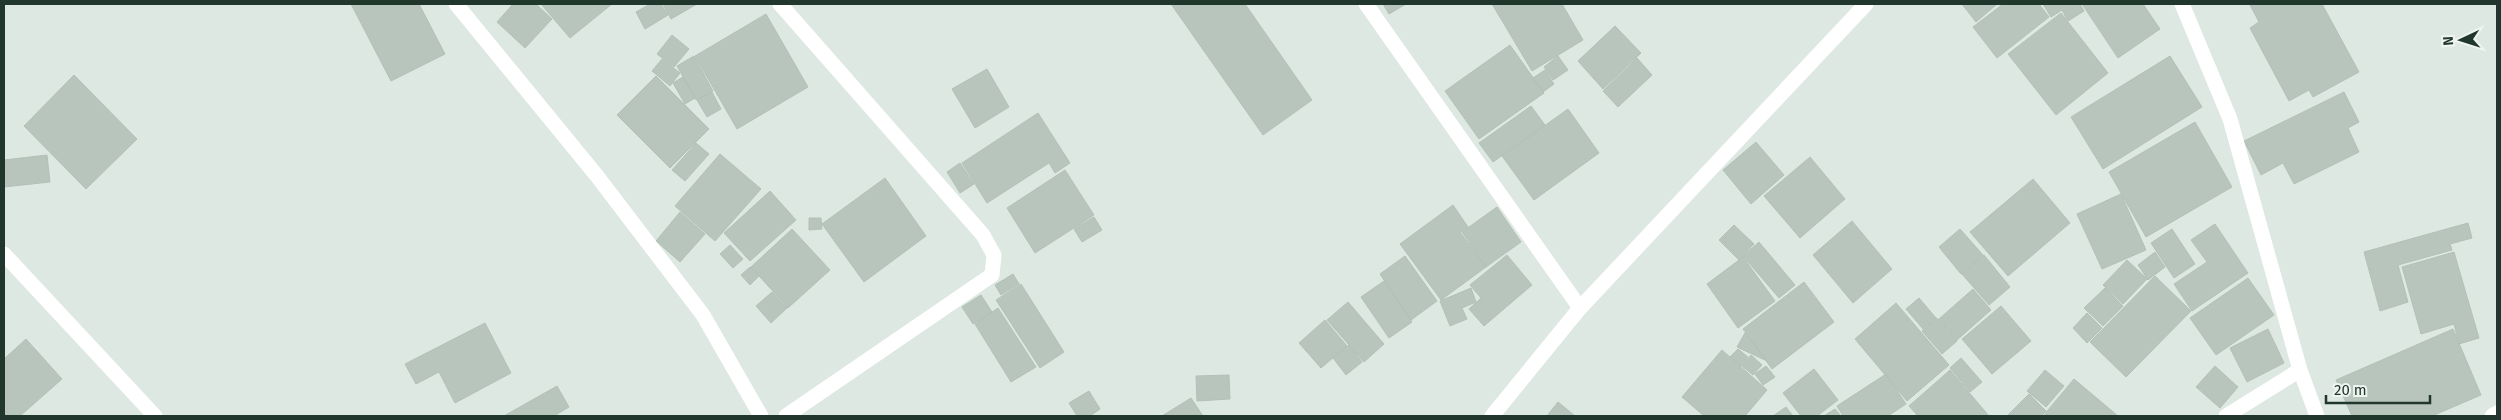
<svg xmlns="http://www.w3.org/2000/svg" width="2501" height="420" font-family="'Fira Sans',sans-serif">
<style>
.building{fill:#b7c5bd;stroke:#b2c1b8}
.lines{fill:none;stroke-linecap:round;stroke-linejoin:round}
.minor{stroke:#fff;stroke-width:15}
</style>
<rect width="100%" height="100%" fill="#dee8e2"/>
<path class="building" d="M351,4H419L445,54L391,81Z
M513,4H536L552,19L525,48L497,22Z
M541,4H612L570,38Z
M650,4H661L668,15L645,29L636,12Z
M663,4H697L671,19Z
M1171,4H1245L1312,100L1263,135Z
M1383,4H1406L1389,14Z
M1492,4H1562L1583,40L1532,71Z
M1962,4H1996V5L1976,22Z
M2003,4H2039L2049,17L1997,58L1973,27Z
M2043,4H2080L2084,11L2068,21L2062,10L2051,17Z
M2082,4H2143L2160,29L2118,58Z
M2252,4H2322L2359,72L2313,97L2309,90L2289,101L2250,28L2259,22L2250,5Z
M2061,13L2108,73L2056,115L2008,54Z
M766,14L808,87L737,129L695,56Z
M1615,26L1641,53L1603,89L1578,61Z
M672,35L689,49L674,67L657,54Z
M1510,45L1544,93L1479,139L1445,91Z
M694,56L713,91L696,100L677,66Z
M1558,56L1568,70L1553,80L1544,67Z
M2170,56L2202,107L2103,169L2071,117Z
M1637,58L1652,75L1618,107L1603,91Z
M662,59L680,73L670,86L652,71Z
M987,69L1009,107L975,128L952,89Z
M1545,70L1554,84L1543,92L1533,78Z
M74,75L137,139L86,189L24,126Z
M656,76L709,129L670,168L617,115Z
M683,77L695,98L685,104L673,83Z
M712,92L721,109L707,117L697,100Z
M2344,92L2359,122L2348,128L2359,152L2294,184L2283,163L2261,175L2244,141Z
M1531,106L1545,125L1493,162L1479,143Z
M1568,109L1599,153L1534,200L1502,156Z
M1038,113L1070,163L1055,173L1049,163L987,203L962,163Z
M2195,122L2232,187L2146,237L2109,172Z
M1756,142L1784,175L1751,204L1723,170Z
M696,143L709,154L685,181L672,170Z
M720,154L761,189L715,241L675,206Z
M47,155L50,182L4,187V160Z
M1810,157L1845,199L1800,238L1764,196Z
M960,163L974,184L960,193L947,172Z
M1065,170L1094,215L1035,253L1007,208Z
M885,178L926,236L864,282L822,224Z
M2033,179L2070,223L2008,276L1970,232Z
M770,191L796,220L750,261L724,233Z
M2121,194L2146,250L2102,269L2077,214Z
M1453,205L1468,227L1460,232L1486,267L1441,300L1400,244Z
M1497,207L1521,242L1486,267L1462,232Z
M680,212L705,234L680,262L656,241Z
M1094,217L1102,230L1082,242L1074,229Z
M809,218H821L822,229L809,230Z
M1852,221L1892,269L1853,303L1813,255Z
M2468,223L2472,238L2450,244L2452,250L2398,265L2408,302L2380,311L2364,252Z
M2215,224L2248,273L2192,311L2174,284L2207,262L2191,240Z
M1734,225L1754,244L1739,260L1719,240Z
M792,229L830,270L788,308L751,267Z
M1960,229L1983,255L1961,274L1939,247Z
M2172,229L2195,264L2174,278L2151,243Z
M1759,242L1795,285L1779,298L1743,256Z
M730,245L743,259L733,268L720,254Z
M2155,252L2165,267L2148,280L2138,265Z
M2454,252L2479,338L2459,344L2454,324L2421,334L2402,267Z
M1507,255L1532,285L1484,326L1469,309L1481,298L1470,285Z
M1984,255L2010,287L1989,305L1962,274Z
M1405,256L1437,301L1411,320L1380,274Z
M1743,257L1775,301L1738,328L1707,284Z
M2127,260L2147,279L2123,304L2103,285Z
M750,267L759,276L750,285L741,275Z
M1013,274L1019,284L1001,295L995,285Z
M2155,276L2191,311L2126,377L2090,342Z
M2248,278L2274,315L2216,355L2190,318Z
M1384,281L1412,322L1389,338L1361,297Z
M1804,282L1834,322L1772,369L1743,329Z
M1021,284L1064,352L1040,368L996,300Z
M1471,288L1476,302L1462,308L1467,319L1450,326L1440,301Z
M2105,288L2123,306L2103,326L2084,308Z
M1973,289L1991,310L1957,340L1939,319Z
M772,292L787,308L771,323L756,306Z
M981,295L992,312L973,324L962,307Z
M1919,298L1936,318L1923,329L1906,309Z
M1348,302L1384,344L1364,362L1327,320Z
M1896,303L1949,365L1907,401L1855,339Z
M2001,306L2031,341L1992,374L1962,339Z
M998,308L1036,367L1011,382L975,324Z
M2087,313L2102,328L2087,343L2073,328Z
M1937,318L1957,341L1942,354L1922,331Z
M1325,320L1347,346L1321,368L1299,343Z
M485,323L511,373L455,403L439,372L416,384L405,364Z
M2268,329L2284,363L2247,382L2230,348Z
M2453,329L2481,395L2432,416H2352L2336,380Z
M1745,333L1767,361L1737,347Z
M26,339L62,379L20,416H4V359Z
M1349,345L1362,362L1346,375L1333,358Z
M1738,349L1748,357L1741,366L1730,357Z
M1722,350L1767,390L1745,416H1704L1682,397Z
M1751,355L1762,365L1753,375L1742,366Z
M1961,358L1982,382L1970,392L1950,368Z
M1766,366L1775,377L1763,385L1755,374Z
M2215,366L2238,387L2220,408L2196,387Z
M1814,369L1838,400L1817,416H1801L1783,393Z
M1950,370L1989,416H1918L1909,406Z
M2045,370L2064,386L2046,407L2027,391Z
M1886,374L1906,404L1888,416H1843L1837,406Z
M1229,375L1230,399L1197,401L1196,376Z
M2074,379L2118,416H2043Z
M557,386L569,407L554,416H504Z
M1089,391L1100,409L1090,416H1077L1069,403Z
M2029,394L2046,411L2041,416H2007Z
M1191,398L1203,416H1162Z
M1558,402L1575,416H1547Z
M1786,407L1793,416H1773Z
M1835,409L1841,416H1824Z"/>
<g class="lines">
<path class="minor" d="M456,4L597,176L703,315L761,416
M780,4L983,235L994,255L992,275L786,416
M1366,4L1580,308L1492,416
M2182,4L2230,119L2300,370L2317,416
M4,254L155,416
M1580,308L1866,4
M2226,416L2300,370
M2492,416L2497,413"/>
</g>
<rect width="2501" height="420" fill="none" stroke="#21362d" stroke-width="10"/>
<g transform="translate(2461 40) rotate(266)" stroke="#eef5f0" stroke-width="4" paint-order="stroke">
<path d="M0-4L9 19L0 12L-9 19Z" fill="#21362d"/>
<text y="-8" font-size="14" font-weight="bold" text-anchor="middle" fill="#21362d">N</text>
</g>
<path d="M2326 395v8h104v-8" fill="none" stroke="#21362d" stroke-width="2.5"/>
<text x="2334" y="395" font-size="15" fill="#21362d" stroke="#eef5f0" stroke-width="4" paint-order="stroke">20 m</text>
</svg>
